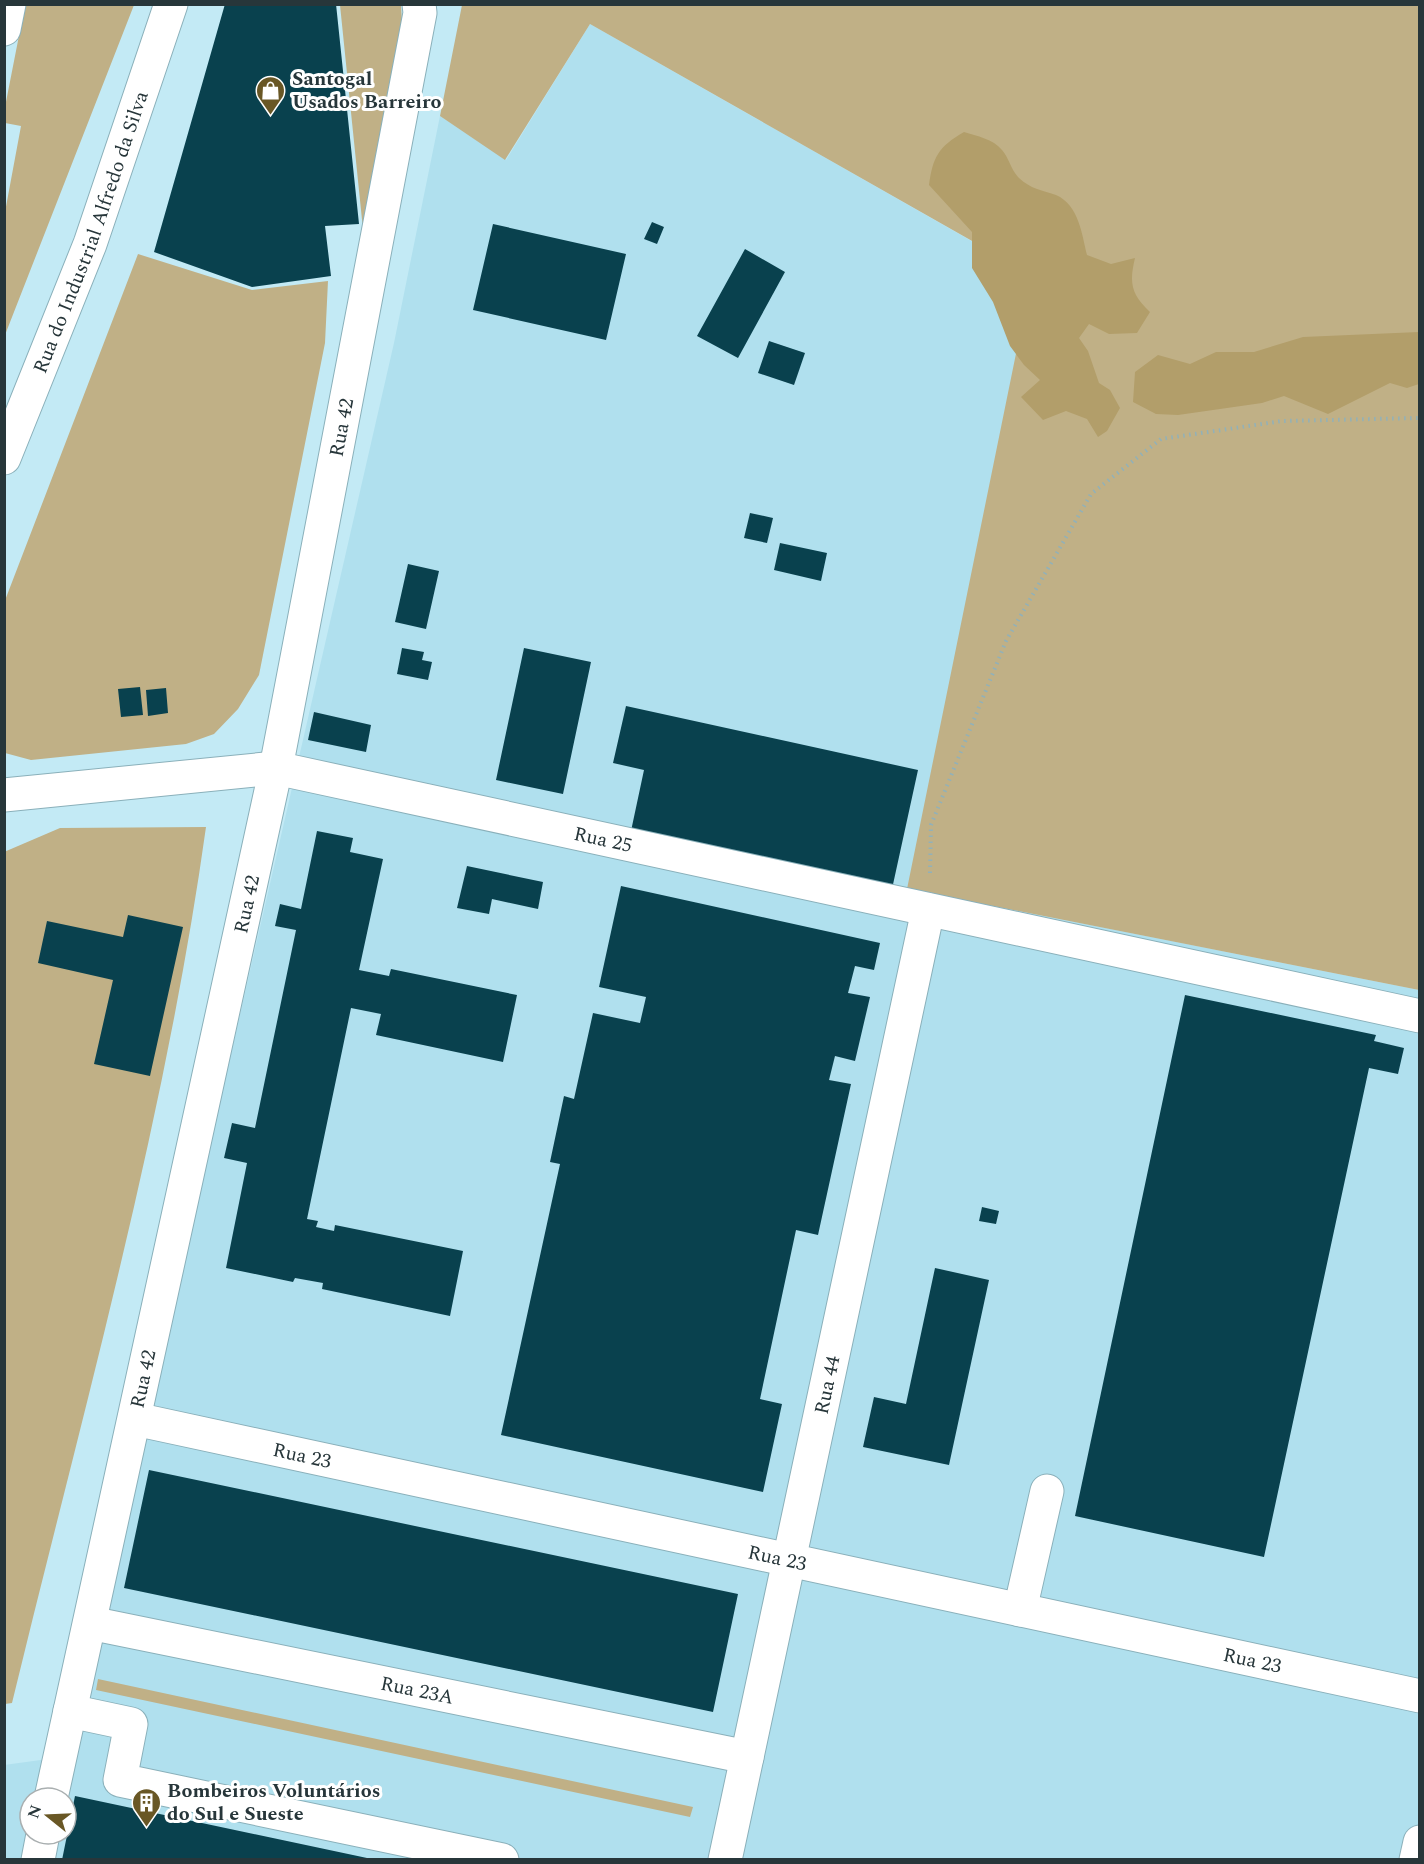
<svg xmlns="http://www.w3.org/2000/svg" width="1424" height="1864" font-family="Spectral,serif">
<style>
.built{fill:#b0e0ee;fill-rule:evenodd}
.green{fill:#c0b086}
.forest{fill:#b29e6a}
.building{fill:#09414e}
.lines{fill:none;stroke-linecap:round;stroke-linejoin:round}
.minor-casing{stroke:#8ab0ba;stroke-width:35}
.path{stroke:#91b1b9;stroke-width:4;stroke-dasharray:1.5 4.5;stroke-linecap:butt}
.minor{stroke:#fff;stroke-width:33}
.labels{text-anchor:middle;stroke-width:6;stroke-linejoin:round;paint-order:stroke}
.poi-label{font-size:20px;font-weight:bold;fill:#27363a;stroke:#fff;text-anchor:start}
.street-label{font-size:20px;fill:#27363a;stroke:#fff}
</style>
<rect width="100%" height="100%" fill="#c3eaf5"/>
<path class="built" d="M590,24L1033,276L908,889L1419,990V1859H5L4,1765L70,1756L394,343L440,116L506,160ZM30,1798H66V1834H30Z"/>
<path class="green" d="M25,5H134L5,335V212L21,126L5,123V107Z
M340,5H401L404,57L365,249Z
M462,5H1419V990L907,889L1032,275L590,24L505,160L440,116Z
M138,254L252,290L328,281L325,343L259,675L238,709L214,734L186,744L31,760L5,753L4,603Z
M206,827C165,1122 82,1414 12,1703L5,1704L4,852L60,828Z
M98,1679L693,1807L690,1817L96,1690Z"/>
<path class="forest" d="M964,132C977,136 993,139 1002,150C1009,158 1011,170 1019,178C1031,189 1041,190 1056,195C1079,205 1082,235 1087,255L1111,264L1135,258C1129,283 1131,294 1150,312L1137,333L1109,334L1089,324L1079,338L1088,351L1099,383L1110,390L1120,408L1107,431L1098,437L1087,419L1066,411L1043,420L1021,397L1040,380L1024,365L1010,346L993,302L972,268V232L929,185C933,157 938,147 964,132Z
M1419,332V384L1407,388L1390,383L1328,414L1284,396L1262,403L1178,415L1156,414L1133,402L1135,372L1158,355L1190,364L1216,352H1254L1303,337Z"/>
<path class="building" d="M225,4H336L359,224L325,226L331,276L252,287L154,252Z
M652,222L664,227L657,244L644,239Z
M493,224L626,254L606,340L473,310Z
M745,249L785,272L738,358L697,336Z
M769,341L805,353L794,385L758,373Z
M750,513L773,518L767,543L744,538Z
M780,543L827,553L821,581L774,570Z
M408,564L439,571L426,629L395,622Z
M402,648L424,652L422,660L432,662L428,680L397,674Z
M524,648L591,662L563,794L496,780Z
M140,687L143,715L121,717L118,689Z
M166,688L168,713L148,716L146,690Z
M626,706L918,770L892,889L631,831L644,770L613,763Z
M314,712L371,725L366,752L308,740Z
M317,831L353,838L350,852L383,859L359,970L389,976L391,969L517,995L503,1062L376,1035L381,1014L351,1008L307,1219L318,1221L316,1227L334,1231L335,1225L463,1251L450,1316L322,1289L323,1283L295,1278L293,1282L226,1268L247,1163L224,1158L232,1123L255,1128L296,930L275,926L280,904L301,909Z
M467,866L543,882L538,909L492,899L489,914L457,908Z
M621,886L880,943L874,970L855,966L848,993L870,997L855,1061L835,1056L829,1080L851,1084L818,1235L796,1230L760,1399L782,1404L763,1492L501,1435L560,1164L550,1162L564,1096L574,1099L593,1013L640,1023L646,997L599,987Z
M128,915L183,927L150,1076L94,1064L113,980L38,963L47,921L123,937Z
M1185,995L1376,1035L1374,1041L1404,1048L1398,1074L1369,1068L1264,1557L1075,1516Z
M982,1207L999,1211L996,1224L979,1221Z
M935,1268L989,1280L949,1465L863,1447L874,1397L906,1404Z
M149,1470L738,1594L713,1712L124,1588Z
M75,1796L367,1858V1860H62Z"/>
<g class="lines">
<defs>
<g id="minor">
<path d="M4,29L9,4"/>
<path id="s1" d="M4,458L90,244L171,4"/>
<path id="s2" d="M4,795L276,768L1420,1016"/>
<path id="s3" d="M135,1419L1420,1696"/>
<path d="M1020,1610L1047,1491"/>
<path id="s4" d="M90,1623L747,1757"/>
<path d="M70,1711L131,1724L120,1780L502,1860"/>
<path id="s5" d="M51,1798L276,768L420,13L419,4"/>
<path d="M38,1860L43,1834"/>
<path id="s6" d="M725,1860L928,910"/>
<path d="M1416,1860L1420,1842"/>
</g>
</defs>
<use href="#minor" class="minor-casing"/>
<path class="path" d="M930,873L931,825L1006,641L1091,494L1161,439L1282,421L1420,418"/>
<use href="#minor" class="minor"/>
</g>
<defs>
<symbol id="shop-pin" viewBox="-11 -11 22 30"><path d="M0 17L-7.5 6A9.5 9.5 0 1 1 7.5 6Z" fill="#695725" stroke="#fff"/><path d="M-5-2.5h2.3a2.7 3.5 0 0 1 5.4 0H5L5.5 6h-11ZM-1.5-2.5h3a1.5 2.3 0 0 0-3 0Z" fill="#fff"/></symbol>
<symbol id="building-pin" viewBox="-11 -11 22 30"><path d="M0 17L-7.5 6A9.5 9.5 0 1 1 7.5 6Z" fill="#695725" stroke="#fff"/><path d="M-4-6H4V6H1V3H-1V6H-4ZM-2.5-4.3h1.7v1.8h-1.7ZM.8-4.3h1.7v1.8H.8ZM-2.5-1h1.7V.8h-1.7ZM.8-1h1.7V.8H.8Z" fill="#fff"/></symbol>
</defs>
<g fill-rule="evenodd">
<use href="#shop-pin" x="254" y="74" width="33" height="45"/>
<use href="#building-pin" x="130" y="1786" width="33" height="45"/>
</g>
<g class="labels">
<g class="poi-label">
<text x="292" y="85">Santogal<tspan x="292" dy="23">Usados Barreiro</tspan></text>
<text x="167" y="1797">Bombeiros Voluntários<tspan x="167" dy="23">do Sul e Sueste</tspan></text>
</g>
<g class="street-label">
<text dy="7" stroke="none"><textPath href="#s1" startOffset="242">Rua do Industrial Alfredo da Silva</textPath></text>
<text dy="7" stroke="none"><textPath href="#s5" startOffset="1401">Rua 42</textPath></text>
<text dy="7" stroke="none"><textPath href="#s2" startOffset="608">Rua 25</textPath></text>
<text dy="7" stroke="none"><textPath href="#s5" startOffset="915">Rua 42</textPath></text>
<text dy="7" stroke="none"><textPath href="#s5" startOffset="429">Rua 42</textPath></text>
<text dy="7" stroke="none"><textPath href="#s6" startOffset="486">Rua 44</textPath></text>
<text dy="7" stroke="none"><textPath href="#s3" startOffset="171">Rua 23</textPath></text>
<text dy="7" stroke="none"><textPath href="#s3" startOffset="657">Rua 23</textPath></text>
<text dy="7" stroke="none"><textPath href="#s3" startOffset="1143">Rua 23</textPath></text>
<text dy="7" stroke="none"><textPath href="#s4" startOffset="334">Rua 23A</textPath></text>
</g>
</g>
<rect width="1424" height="1864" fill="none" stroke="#27363a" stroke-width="12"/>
<g transform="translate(48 1816) rotate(288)"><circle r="28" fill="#ffffff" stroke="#a9afb0" stroke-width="1.5"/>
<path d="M0-4.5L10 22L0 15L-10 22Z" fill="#695725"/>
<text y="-9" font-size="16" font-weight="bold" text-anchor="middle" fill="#27363a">N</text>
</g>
</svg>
